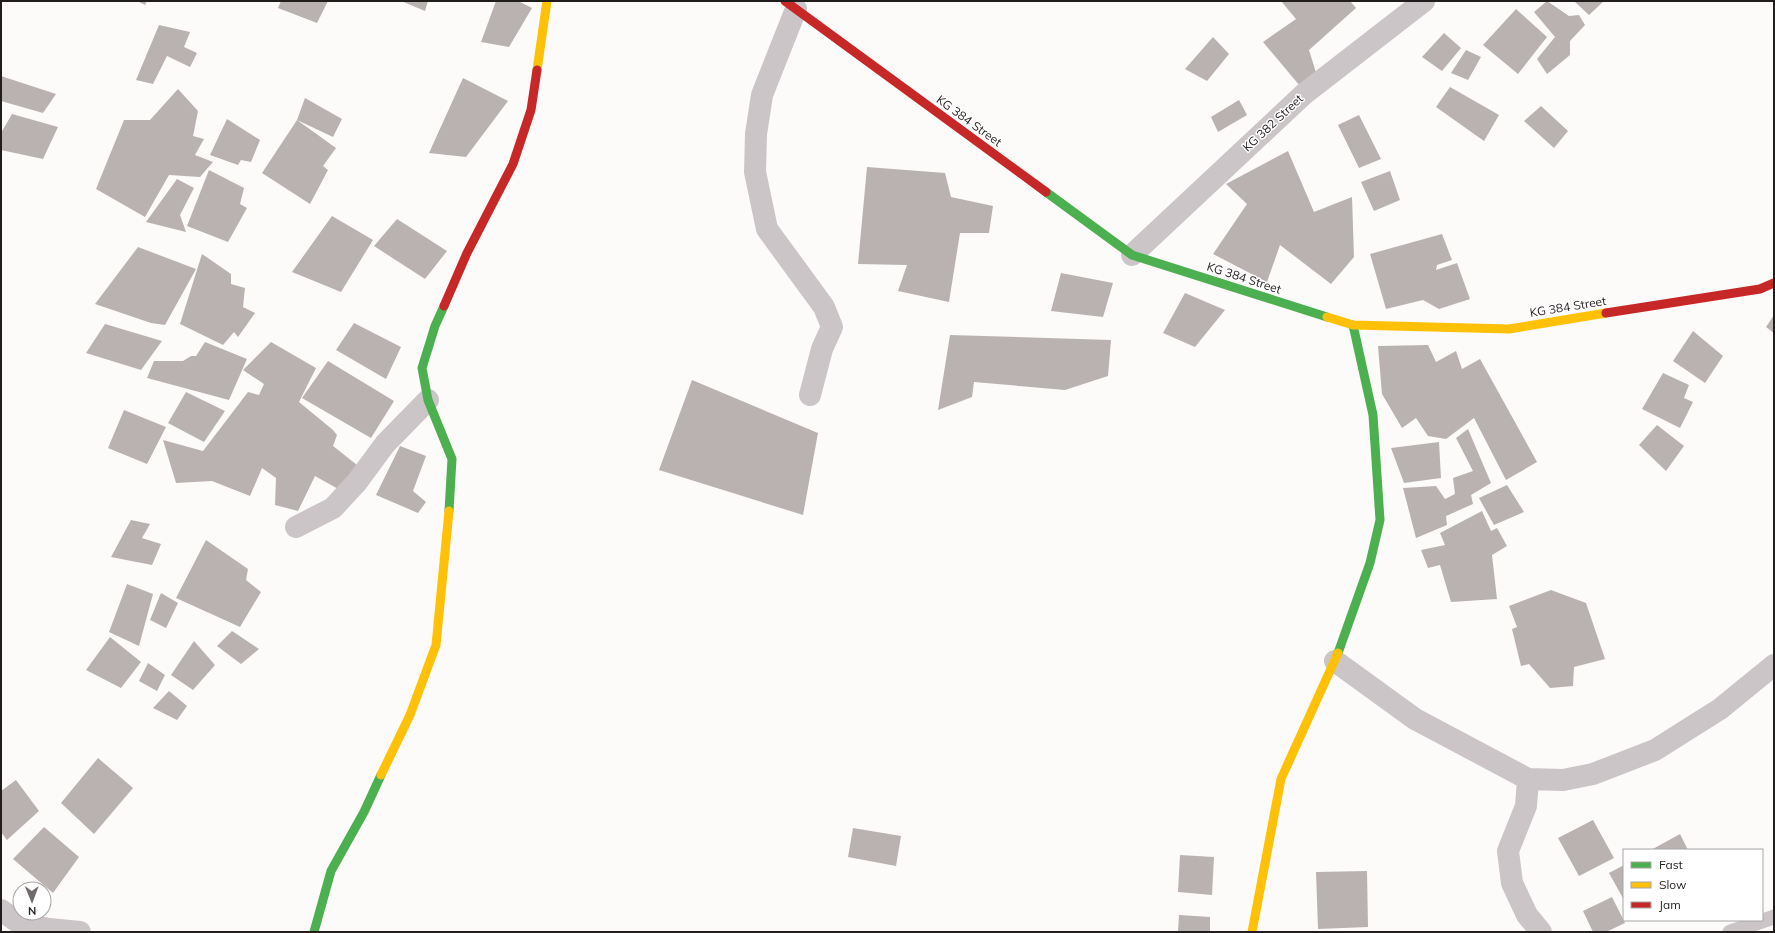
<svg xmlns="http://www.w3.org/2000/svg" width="1775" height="933" font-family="Mulish,sans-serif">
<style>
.building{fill:#bab2b0}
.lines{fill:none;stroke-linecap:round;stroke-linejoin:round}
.lane{stroke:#cbc5c8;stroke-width:15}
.street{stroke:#cbc5c8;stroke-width:22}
.fast{stroke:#4caf50;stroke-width:9}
.slow{stroke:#ffc107;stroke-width:9}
.jam{stroke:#c62828;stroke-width:9}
.labels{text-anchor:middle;stroke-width:3;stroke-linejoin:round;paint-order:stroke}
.street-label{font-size:12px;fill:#221d1d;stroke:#fff}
</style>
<rect width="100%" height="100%" fill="#fdfafa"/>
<path class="building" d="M137,1H147L145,5Z
M281,1H328L317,23L278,8Z
M401,1H428L425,11Z
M496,1H518L532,8L509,47L481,42Z
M1281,1H1350L1356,8L1309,50L1317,76L1300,86L1263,42L1296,19Z
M1547,1L1569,16L1579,15L1585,25L1570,41V55L1547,74L1537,59L1555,37L1534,12Z
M1574,1H1604L1589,15Z
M1516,9L1547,37L1518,74L1483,45Z
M159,25L190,32L184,47L197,53L190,67L167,56L153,84L136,80Z
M1444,33L1461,48L1442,71L1422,57Z
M1213,37L1229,54L1207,81L1185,69Z
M1466,50L1481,57L1468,80L1451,73Z
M1,76L56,94L43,113L1,101Z
M463,78L508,101L466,157L429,153Z
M1450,87L1499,115L1484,141L1436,107Z
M178,89L198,111L193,136L204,139L195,155L213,162L200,177L169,175L145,217L96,189L124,120H150Z
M305,98L342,119L333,137L297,120L336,148L323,166L328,170L310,204L262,173L297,120Z
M1239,100L1247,115L1218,132L1211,117Z
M1541,106L1568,131L1554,148L1524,121Z
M12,114L58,127L43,159L1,150V133Z
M1359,115L1381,159L1359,168L1338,125Z
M227,119L260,140L251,162L241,160L238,165L210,155Z
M1288,151L1314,212L1352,197L1354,257L1331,284L1280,245L1267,282L1213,254L1247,204L1226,184Z
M867,167L945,173L951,197L993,206L989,233H960L949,302L898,291L907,265L858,264Z
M209,170L244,188L240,204L247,208L228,242L187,226Z
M1390,171L1400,200L1374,211L1361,182Z
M177,179L194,188L180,215L186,232L146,222Z
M332,216L373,240L341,292L292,272Z
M397,219L447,251L425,279L374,246Z
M1442,234L1452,260L1437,265L1436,270L1457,263L1470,299L1439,309L1423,300L1386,309L1370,254Z
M138,247L196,269L165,325L151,323L95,304Z
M202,254L231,274V284L245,288L243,307L255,313L238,337L234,332L223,345L180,324Z
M1061,273L1113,283L1103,317L1051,311Z
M1185,293L1225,310L1195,347L1163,333Z
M1774,315V333L1766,327Z
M354,323L401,347L386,379L336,350Z
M105,324L162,341L141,370L86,353Z
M1693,331L1723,356L1705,383L1673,361Z
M950,335L1111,340L1108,376L1065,390L974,382L972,397L938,410Z
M205,342L247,359L229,400L147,378L154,361H183L191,356H196Z
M271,342L316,368L299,402L333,430L337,435L333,446L357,465L340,490L315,476L298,511L275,505L276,478L262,468L250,496L212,481L176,483L163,440L203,451L248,392L259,395L264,384L243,370Z
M1428,345L1436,362L1456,351L1462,369L1480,359L1537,462L1506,480L1474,418L1446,439L1428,436L1416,418L1402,428L1382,394L1378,346Z
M328,361L394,401L371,438L302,398Z
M1663,373L1689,385L1684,398L1693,402L1680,428L1642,409Z
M692,380L818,433L803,515L659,470Z
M186,392L225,411L204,442L168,423Z
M124,410L166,427L147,464L108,448Z
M1657,425L1684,446L1666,471L1639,445Z
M1468,429L1491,483L1471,495L1473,504L1446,516L1447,525L1416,538L1403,488L1436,486L1445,499L1455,494L1453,478L1473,471L1456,438Z
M1439,442L1441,478L1404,483L1391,448Z
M400,446L426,456L413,491L426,502L418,513L376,495Z
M1507,485L1524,512L1494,525L1479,498Z
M1482,511L1491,531L1497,528L1507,546L1492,555L1497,599L1451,602L1440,565L1428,568L1421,550L1445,545L1440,533Z
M131,520L150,524L142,538L161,544L152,565L111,557Z
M206,540L248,569L246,580L261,592L240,627L176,598Z
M127,584L153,594L139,646L109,632Z
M1551,590L1586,603L1605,659L1574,667L1573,686L1550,688L1529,664L1521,666L1512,629L1517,627L1509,606Z
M161,593L178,603L166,628L150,620Z
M232,631L259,649L241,664L217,646Z
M110,637L141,662L121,688L86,670Z
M194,641L215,665L193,690L171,675Z
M148,663L165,675L157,691L139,681Z
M169,691L187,706L177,720L153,708Z
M98,758L133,788L94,834L61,803Z
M16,780L39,811L7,840L1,832V791Z
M1593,820L1614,858L1579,876L1558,838Z
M44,827L79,857L53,893L13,859Z
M853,828L901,836L896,866L848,857Z
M1680,834L1688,850H1651Z
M1180,855L1214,857L1212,895L1178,892Z
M1624,865V900L1609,873Z
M1367,871L1368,927L1318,929L1316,872Z
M1612,897L1625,923L1606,932H1593L1583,911Z
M1179,915L1210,917V932H1178Z"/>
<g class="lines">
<path class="lane" d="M1730,932L1774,917"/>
<path class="street" d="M796,9L762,95L756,134L755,172L767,229L824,307L832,327L822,349L810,395
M1132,255L1304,94L1424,1
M296,527L333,508L357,482L385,444L428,400
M1335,661L1415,719L1528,779L1526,806L1508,851L1512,883L1527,915L1541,932
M1528,779L1563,780L1593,774L1655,750L1720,709L1774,665
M1,910L19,923L49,929L80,932"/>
<path class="fast" d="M1046,192L1132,255L1327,317
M444,306L435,326L422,368L428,400L452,459L449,511
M1338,653L1370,563L1380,520L1373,415L1353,325
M314,932L331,871L364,812L381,775"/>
<path class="slow" d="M537,70L547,1
M1327,317L1353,325L1509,329L1606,313
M381,775L410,715L436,645L449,511
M1252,932L1281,779L1338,653"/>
<path class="jam" d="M785,1L1046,192
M444,306L467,253L513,164L531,110L537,70
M1606,313L1760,289L1774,283"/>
</g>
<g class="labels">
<g class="street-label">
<text transform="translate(969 121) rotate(36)" y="4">KG 384 Street</text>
<text transform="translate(1273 123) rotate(-43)" y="4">KG 382 Street</text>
<text transform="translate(1244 278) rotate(18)" y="4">KG 384 Street</text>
<text transform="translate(1568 307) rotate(-9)" y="4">KG 384 Street</text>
</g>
</g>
<rect width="1775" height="933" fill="none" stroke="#221d1d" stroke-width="4"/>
<rect x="1623" y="849" width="140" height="72" fill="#ffffff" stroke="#a7a5a5"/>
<rect x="1631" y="862" width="20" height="6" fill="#4caf50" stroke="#a7a5a5"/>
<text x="1659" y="869" font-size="12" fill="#221d1d">Fast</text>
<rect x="1631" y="882" width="20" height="6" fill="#ffc107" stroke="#a7a5a5"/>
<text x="1659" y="889" font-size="12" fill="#221d1d">Slow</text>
<rect x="1631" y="902" width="20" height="6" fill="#c62828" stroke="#a7a5a5"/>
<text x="1659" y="909" font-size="12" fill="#221d1d">Jam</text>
<g transform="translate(32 901) rotate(179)"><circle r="19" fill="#ffffff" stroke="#a7a5a5"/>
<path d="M0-3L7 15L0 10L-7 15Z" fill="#6f6a6a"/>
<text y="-6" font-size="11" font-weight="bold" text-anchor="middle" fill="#221d1d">N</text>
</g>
</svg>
